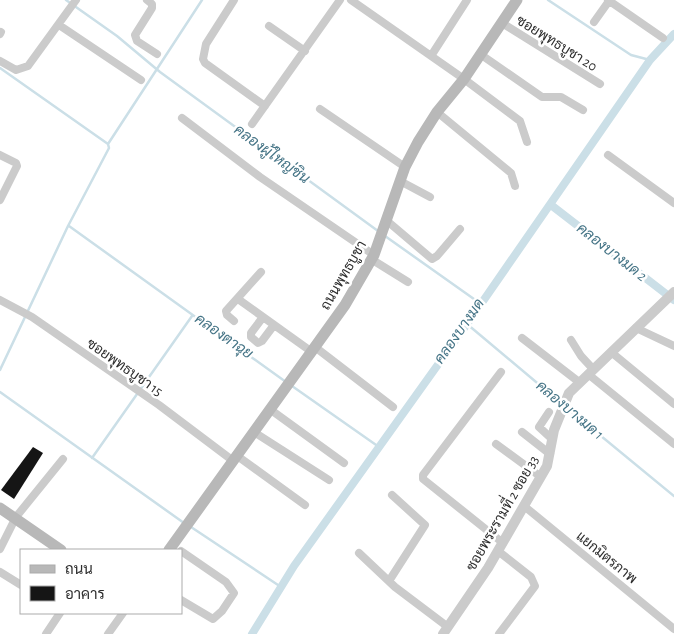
<svg xmlns="http://www.w3.org/2000/svg" width="674" height="634" font-family="'Alegreya Sans',Sarabun,sans-serif">
<style>
.lines{fill:none;stroke-linecap:round;stroke-linejoin:round}
.stream{stroke:#cbdfe7;stroke-width:2.5}
.canal{stroke:#cbdfe7;stroke-width:8}
.building{fill:#151515}
.minor{stroke:#cbcbcb;stroke-width:8}
.tertiary{stroke:#cbcbcb;stroke-width:10}
.secondary{stroke:#b8b8b8;stroke-width:11}
.labels{text-anchor:middle;stroke-width:5;stroke-linejoin:round;paint-order:stroke}
.street-label{font-size:14px;fill:#2e2e2e;stroke:#fff}
.water-label{font-size:15px;font-style:italic;fill:#457486;stroke:#fff}
</style>
<rect width="100%" height="100%" fill="#fff"/>
<g class="lines">
<path class="stream" d="M66,0L117,36L160,72L378,231
M548,0L631,55L650,60
M0,68L108,144L109,148L68,226L0,370
M108,144L202,0
M69,226L286,382
M385,236L481,304
M467,324L561,403
M292,386L379,447
M0,392L184,523
M567,408L674,496
M92,458L192,316
M191,527L281,587"/>
<path class="canal" d="M551,205L674,300
M252,634L294,566L472,317L650,60L674,34"/>
</g>
<path class="building" d="M33,447L43,453L14,499L1,490Z"/>
<g class="lines">
<path class="minor" d="M147,0L152,4V8L135,35L137,41L157,54
M234,0L206,44L203,59L205,63L265,106
M351,0L464,79L520,121L527,142
M608,0L663,38
M594,22L609,1
M502,23L600,84
M59,25L141,80
M269,26L305,51
M0,34L1,32
M480,54L542,97H561L583,110
M431,56L467,0
M0,61L16,70L28,66L76,0
M320,109L405,167
M437,112L511,173L515,186
M182,118L260,177L374,255
M252,124L340,0
M0,155L16,163L17,166L0,200
M608,155L674,203
M400,181L430,197
M386,220L432,259L437,256L460,229
M371,259L408,282
M238,299L312,352
M0,300L32,317L159,405L232,460
M263,317L251,333V337L258,343L262,341L274,325
M234,321L227,315L226,311L261,272
M636,328L674,346
M522,338L579,382
M571,340L581,356L593,369
M315,347L393,407
M611,352L674,404
M501,372L423,475V479L503,543
M588,374L674,444
M271,410L344,463
M549,412L539,427L552,439
M254,432L329,480
M522,432L550,454
M496,444L541,477
M236,455L305,505
M524,506L674,629
M0,549L16,517L63,459
M181,551L226,582L234,593L222,611L213,619L181,600
M498,551L531,577L535,586L499,634
M359,553L395,587L448,627
M0,572L21,585
M389,581L425,525L392,495
M46,634L60,613
M108,634L123,613"/>
<path class="tertiary" d="M443,634L488,568L547,466L554,430L569,393L674,292"/>
<path class="secondary" d="M0,508L61,550
M169,550L345,305L374,255L405,167L418,142L437,112L464,79L517,0"/>
</g>
<g class="labels">
<g class="street-label">
<text transform="translate(557 43) rotate(32)" y="5">ซอยพุทธบูชา 20</text>
<text transform="translate(343 275) rotate(-60)" y="5">ถนนพุทธบูชา</text>
<text transform="translate(125 367) rotate(35)" y="5">ซอยพุทธบูชา 15</text>
<text transform="translate(502 513) rotate(-60)" y="5">ซอยพระรามที่ 2 ซอย 33</text>
<text transform="translate(607 557) rotate(39)" y="5">แยกมิตรภาพ</text>
</g>
<g class="water-label">
<text transform="translate(272 154) rotate(36)" y="5">คลองผู้ใหญ่ชิน</text>
<text transform="translate(612 252) rotate(38)" y="5">คลองบางมด 2</text>
<text transform="translate(459 331) rotate(-55)" y="5">คลองบางมด</text>
<text transform="translate(224 336) rotate(35)" y="5">คลองตาฉุย</text>
<text transform="translate(570 410) rotate(40)" y="5">คลองบางมด 1</text>
</g>
</g>
<rect x="20" y="549" width="162" height="65" fill="#ffffff" stroke="#ababab"/>
<rect x="30" y="565" width="25" height="8" fill="#b8b8b8" stroke="#ababab"/>
<text x="65" y="574" font-size="15" fill="#2e2e2e">ถนน</text>
<rect x="30" y="586" width="25" height="15" fill="#151515" stroke="#ababab"/>
<text x="65" y="599" font-size="15" fill="#2e2e2e">อาคาร</text>
</svg>
